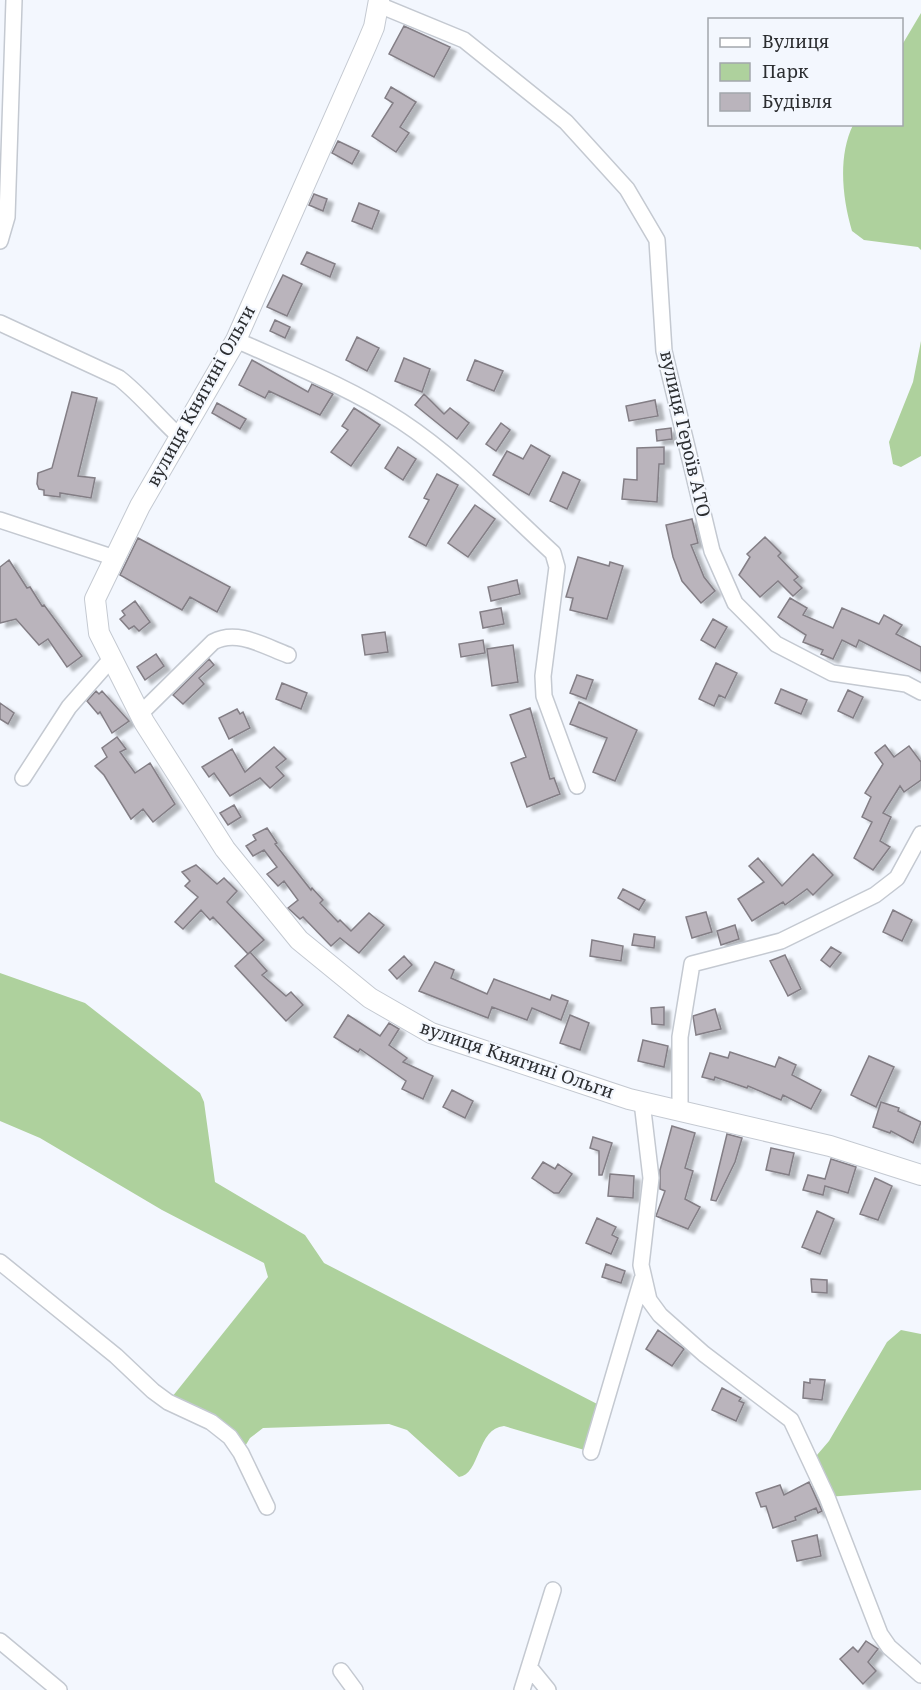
<svg xmlns="http://www.w3.org/2000/svg" width="921" height="1690" font-family="'Noto Serif',serif">
<style>
.green{fill:#aed19d}
.building{fill:#bab4bc;stroke:#837e85;stroke-width:1.5;filter:url(#shadow)}
.lines{fill:none;stroke-linecap:round;stroke-linejoin:round}
.minor-casing{stroke:#c4c9d1;stroke-width:18}
.tertiary-casing{stroke:#c4c9d1;stroke-width:22}
.minor{stroke:#fff;stroke-width:15}
.tertiary{stroke:#fff;stroke-width:20}
.labels{text-anchor:middle;stroke-width:4.5;stroke-linejoin:round;paint-order:stroke}
.street-label{font-size:18px;fill:#2c2e31;stroke:#f3f7fe}
</style>
<defs>
<filter id="shadow"><feDropShadow dx="6" dy="4" stdDeviation="1.5" flood-color="#0004"/></filter>
</defs>
<rect width="100%" height="100%" fill="#f3f7fe"/>
<path class="green" d="M921,13V250L918,247L864,240L852,231C842,197 838,156 853,125L902,124V45Z
M921,341V456L901,467L893,464L889,442L913,382Z
M0,973L85,1003L200,1093L204,1102L215,1182L305,1235L324,1263L603,1407L591,1452L504,1426C477,1428 480,1475 459,1477L407,1430L389,1424L263,1428L250,1438L241,1453L230,1437L168,1402L268,1277L264,1263L162,1210L40,1138L0,1121Z
M901,1330L921,1334V1490L827,1497L811,1462L829,1441L887,1342Z"/>
<path class="building" d="M404,26L450,47L434,77L389,54Z
M391,87L416,102L400,127L409,133L396,152L372,136L393,103L385,98Z
M338,141L359,151L352,164L332,153Z
M314,194L327,199L323,211L309,205Z
M359,203L379,211L372,229L352,221Z
M307,252L335,264L330,277L301,264Z
M283,275L302,284L287,316L267,307Z
M275,320L290,327L285,338L270,331Z
M357,337L379,348L367,371L346,360Z
M404,358L430,369L422,392L395,381Z
M252,360L308,392L312,384L333,394L320,415L269,391L265,398L239,385Z
M475,360L503,371L494,391L467,380Z
M72,392L97,398L78,476L95,478L91,498L60,493V497L44,495V490L39,489L37,484L38,473L52,468Z
M424,394L444,414L450,408L469,423L457,439L415,405Z
M655,400L658,416L629,421L626,406Z
M217,403L246,419L240,429L212,413Z
M354,408L380,425L351,466L331,452L348,430L342,426Z
M501,423L510,430L496,451L486,444Z
M671,428L672,439L657,441L656,430Z
M531,445L550,456L529,495L493,475L507,451L523,459Z
M398,447L416,459L403,480L385,468Z
M664,447V464H659L657,502L622,499L624,479L637,480V448Z
M563,472L580,480L567,509L550,501Z
M437,474L458,485L426,546L409,537L429,500L424,498Z
M475,505L495,519L468,557L448,543Z
M692,519L698,543L691,545L704,577L715,591L701,603L682,581L673,557L666,525Z
M765,537L781,553L778,556L798,577L794,580L802,588L793,596L778,581L760,597L739,575L750,557L747,554Z
M138,538L230,587L217,612L190,597L182,610L120,575Z
M578,557L609,566L610,562L623,566L607,619L570,610L573,598L566,597Z
M9,560L27,588L30,587L42,606L44,605L82,656L67,667L48,639L39,645L16,619L0,623V567Z
M517,580L520,594L491,601L488,587Z
M790,598L807,608L803,615L833,628L842,608L879,624L884,615L902,625L896,634L921,647V671L859,640L856,647L842,640L833,659L821,654L823,650L803,642L806,635L778,617Z
M135,601L150,622L139,631L134,626L129,629L120,619L125,615L122,611Z
M501,608L504,624L483,628L480,612Z
M713,619L727,627L715,648L701,640Z
M385,632L388,652L365,655L362,635Z
M483,640L485,653L461,657L459,644Z
M513,645L518,682L492,686L487,649Z
M156,654L164,666L145,680L137,667Z
M209,659L214,665L199,678L204,684L183,704L173,695Z
M716,663L737,673L725,698L719,695L714,706L699,699Z
M577,675L593,680L586,699L570,693Z
M282,683L307,693L301,709L276,699Z
M781,689L807,700L801,714L775,703Z
M848,690L863,697L853,718L838,711Z
M96,691L99,694L102,691L129,721L112,733L100,712L98,714L87,701Z
M579,702L637,730L615,781L593,772L607,738L570,724Z
M0,703L14,713L8,724L0,719Z
M530,708L550,779L554,778L560,794L527,807L511,763L526,757L510,715Z
M237,709L240,714L243,712L250,728L229,739L219,718Z
M117,737L126,749L120,752L135,773L150,763L175,804L153,822L143,809L131,819L104,775L95,766L107,757L102,748Z
M885,745L894,757L909,746L921,762V780L904,792L900,786L883,813L891,817L880,841L890,847L873,870L854,858L872,822L862,817L871,797L865,793L883,764L875,753Z
M274,747L286,759L276,767L284,776L270,788L260,778L230,796L214,773L209,777L202,767L232,749L245,772Z
M234,805L241,817L228,825L220,813Z
M267,828L277,843L275,844L311,890L312,888L323,900L320,903L338,922L340,920L351,931L369,913L384,925L359,953L340,938L331,946L303,917L300,919L288,908L298,900L284,881L278,886L267,874L277,867L264,850L253,856L246,846L256,840L253,835Z
M813,854L833,875L813,895L807,889L785,905L783,902L752,921L738,899L764,882L749,866L758,858L782,886Z
M196,865L217,884L224,878L237,891L227,902L264,940L248,954L213,917L210,920L201,910L183,929L175,922L198,897L185,886L190,881L182,872Z
M623,889L645,900L639,910L618,898Z
M893,910L912,920L902,941L883,932Z
M706,912L712,932L692,938L686,917Z
M735,925L739,939L721,945L717,931Z
M634,934L655,937L654,948L632,945Z
M592,940L623,946L621,961L590,956Z
M831,947L841,953L830,967L821,960Z
M250,952L267,971L262,975L286,996L291,992L303,1005L286,1021L235,966Z
M785,955L801,989L788,996L770,961Z
M404,956L412,965L397,979L389,970Z
M435,962L454,970L451,978L487,994L494,979L550,1000L552,995L568,1001L561,1020L532,1008L527,1020L492,1007L488,1018L419,991Z
M664,1007V1025L652,1024L651,1008Z
M715,1009L721,1029L696,1035L693,1016Z
M348,1015L380,1036L389,1023L399,1029L389,1045L407,1058L403,1062L433,1076L423,1099L402,1089L406,1081L360,1049L358,1052L334,1037Z
M570,1015L589,1023L580,1050L560,1043Z
M643,1040L668,1046L664,1067L638,1061Z
M730,1052L775,1067L779,1057L796,1065L792,1075L821,1090L811,1109L783,1095L781,1100L748,1086L747,1088L715,1077L714,1080L702,1077L710,1053L728,1058Z
M869,1056L894,1067L876,1107L851,1095Z
M452,1090L473,1101L465,1118L443,1107Z
M881,1102L899,1108L898,1111L921,1122L913,1143L891,1131L890,1133L873,1127Z
M672,1126L695,1133L685,1168L693,1171L685,1199L700,1207L688,1229L656,1216L665,1191L660,1189V1170Z
M727,1134L742,1138L735,1162L716,1201L711,1200Z
M593,1137L612,1143L602,1175H599V1151L590,1148Z
M771,1148L794,1153L789,1175L766,1170Z
M831,1159L856,1167L848,1193L825,1186L823,1195L803,1190L808,1175L825,1179Z
M543,1162L555,1169L558,1164L572,1174L559,1193H554L532,1178Z
M610,1174L634,1176L633,1198L608,1196Z
M875,1178L892,1186L878,1220L860,1214Z
M817,1211L834,1219L820,1254L802,1247Z
M597,1218L616,1227L612,1235L618,1238L611,1254L586,1243Z
M606,1264L625,1271L621,1283L602,1277Z
M811,1279L827,1280V1293L812,1292Z
M658,1330L684,1349L672,1366L646,1349Z
M810,1379L825,1380L822,1400L803,1398L804,1382L810,1383Z
M722,1388L741,1398L739,1401L744,1403L736,1421L712,1410Z
M809,1482L822,1511L818,1513L816,1508L795,1517L796,1520L773,1528L766,1506L761,1507L756,1493L780,1485L784,1495Z
M817,1535L821,1556L797,1561L792,1541Z
M866,1641L878,1649L868,1662L876,1671L863,1684L840,1659L853,1647L858,1652Z"/>
<g class="lines">
<defs>
<path id="minor" d="M379,5L464,40L566,122L627,189L657,240L664,351L712,551L735,603L776,644L832,673L906,684L921,692
M0,241L7,217L14,0
M0,323L119,378C141,395 159,418 180,437
M236,340C292,365 349,387 401,421C457,458 504,508 553,553L557,567L543,676L544,696L577,786
M0,520L115,558
M140,714L213,642C237,629 264,646 288,655
M23,778L69,707L112,658
M642,1102L651,1178L641,1265L649,1300L660,1315L704,1354L791,1420L827,1497L880,1634L889,1647L921,1675
M680,1111V1037L692,964L781,941L875,895L897,878L921,834
M0,1262L116,1356L153,1391L168,1402L211,1422L230,1437L241,1453L267,1507
M591,1452L642,1279
M0,1641L59,1690
M530,1668L548,1690
M341,1671L355,1690
M522,1690L553,1590"/>
<path id="tertiary" d="M379,0L374,27L366,46L236,340L140,506L95,599L99,633L144,722L225,849L299,940L370,998L431,1033L629,1099L830,1146L921,1175"/>
</defs>
<use href="#minor" class="minor-casing"/>
<use href="#tertiary" class="tertiary-casing"/>
<use href="#minor" class="minor"/>
<use href="#tertiary" class="tertiary"/>
</g>
<g class="labels">
<g class="street-label">
<text transform="translate(201 396) rotate(-61)" y="6">вулиця Княгині Ольги</text>
<text transform="translate(685 434) rotate(77)" y="6">вулиця Героїв АТО</text>
<text transform="translate(517 1060) rotate(19)" y="6">вулиця Княгині Ольги</text>
</g>
</g>
<rect x="708" y="18" width="195" height="108" fill="#f3f7fe" stroke="#a3a7ac" stroke-width="1.5"/>
<rect x="720" y="38" width="30" height="9" fill="#ffffff" stroke="#a3a7ac" stroke-width="1.5"/>
<text x="762" y="48" font-size="18" fill="#2c2e31">Вулиця</text>
<rect x="720" y="63" width="30" height="18" fill="#aed19d" stroke="#a3a7ac" stroke-width="1.5"/>
<text x="762" y="78" font-size="18" fill="#2c2e31">Парк</text>
<rect x="720" y="93" width="30" height="18" fill="#bab4bc" stroke="#a3a7ac" stroke-width="1.5"/>
<text x="762" y="108" font-size="18" fill="#2c2e31">Будівля</text>
</svg>
